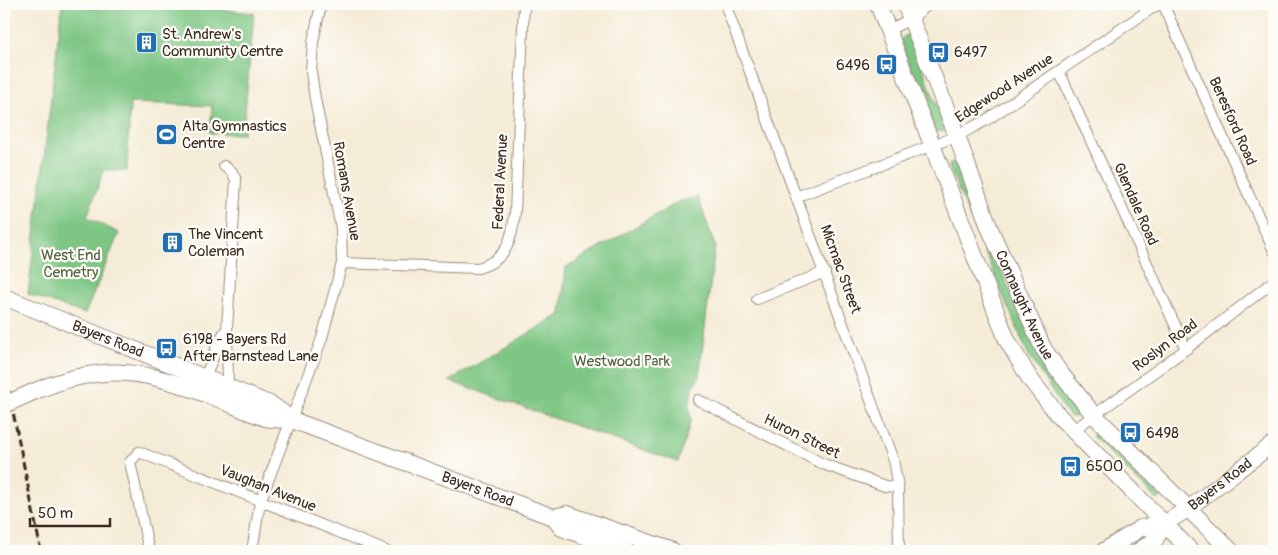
<svg xmlns="http://www.w3.org/2000/svg" width="1278" height="555" font-family="Pangolin,sans-serif">
<style>
.green{fill:#7dc683;stroke:#5c7850}
.lines{fill:none;stroke-linecap:round;stroke-linejoin:round}
.minor-casing{stroke:#988b7a;stroke-width:12}
.secondary-casing{stroke:#988b7a;stroke-width:17}
.primary-casing{stroke:#988b7a;stroke-width:18}
.minor{stroke:#fff;stroke-width:10}
.secondary{stroke:#fff;stroke-width:15}
.primary{stroke:#fff;stroke-width:16}
.rail{stroke:#3b2a1e;stroke-width:3;stroke-dasharray:8 4;stroke-linecap:butt}
.primary-bridge-casing{stroke:#988b7a;stroke-width:18;stroke-linecap:butt}
.primary-bridge{stroke:#fff;stroke-width:16}
.labels{text-anchor:middle;stroke-width:4.5;stroke-linejoin:round;paint-order:stroke}
.poi-label{font-size:15px;fill:#3b2a1e;stroke:#fdfcf7;text-anchor:start}
.street-label{font-size:15px;fill:#3b2a1e;stroke:#fdfcf7}
.park-label{font-size:15px;fill:#526141;stroke:#fdfcf7}
</style>
<rect width="100%" height="100%" fill="#fdfcf7"/>
<filter id="ink" filterUnits="userSpaceOnUse"><feTurbulence type="fractalNoise" baseFrequency=".02" numOctaves="2"/><feDisplacementMap in="SourceGraphic" scale="10" xChannelSelector="R" yChannelSelector="G"/><feConvolveMatrix kernelMatrix="1 2 1 2 8 2 1 2 1" color-interpolation-filters="sRGB"/></filter>
<filter id="wash" filterUnits="userSpaceOnUse"><feTurbulence type="fractalNoise" baseFrequency=".0096" numOctaves="4" result="noise"/><feDisplacementMap in="SourceGraphic" scale="20" xChannelSelector="R" yChannelSelector="G"/><feGaussianBlur stdDeviation="1.12" result="paint"/><feColorMatrix in="noise" values="0 0 0 0 0 0 0 0 0 0 0 0 0 0 0 0 0 1.4 0 .05"/><feComposite in="paint" operator="in"/></filter>
<g filter="url(#wash)">
<rect width="100%" height="100%" fill="#f5ecd7"/>
<path class="green" d="M62,4H166L254,13L243,134L210,133L212,106L130,103L127,171L104,170L87,217L119,233L85,314L28,294Z
M906,35L911,36L945,129L943,132L935,131L900,40Z
M953,162L957,163L1006,283L1040,356L1078,408L1079,413L1076,417H1071L1066,413L1027,352L949,167L950,163Z
M698,197L715,246L699,377L694,385L689,407L691,420L678,462L449,381L561,314L566,267L680,201Z
M1096,432L1100,434L1162,497L1157,500L1092,436Z"/>
</g>
<g filter="url(#ink)">
<g class="lines">
<defs>
<path id="minor" d="M725,4L893,460L898,487L899,551
M1163,4L1274,251
M888,30L911,19L929,4
M1059,71L1186,349
M224,166L232,172L236,180L227,329L228,387
M798,196L957,136L988,119L1158,4
M342,263L478,268C507,260 512,240 515,213L524,4
M757,299L825,272
M205,378L220,339L227,329
M698,400L823,464L885,486L898,487
M1072,431L1186,349L1274,281
M149,551L130,462L139,452L386,551
M252,551L260,502L322,338L342,263L341,228L315,99L311,72L313,42L321,4"/>
<g id="secondary">
<path id="s1" d="M1189,508L1274,443"/>
</g>
<g id="primary">
<path d="M878,4L1007,340L1030,379L1059,416L1191,551"/>
<path id="s2" d="M905,4L957,136L989,227L1043,348L1061,374L1094,415L1231,551"/>
<path id="s3" d="M4,297L272,405L292,420L553,517L562,528L626,551"/>
<path d="M33,392C106,361 145,370 216,398C232,404 249,413 266,418C274,420 284,419 292,420"/>
<path d="M553,517L567,514L673,551"/>
<path d="M1104,551L1141,528L1164,524L1189,508"/>
<path d="M1139,551L1155,540L1164,524"/>
</g>
</defs>
<use href="#minor" class="minor-casing"/>
<use href="#secondary" class="secondary-casing"/>
<use href="#primary" class="primary-casing"/>
<use href="#minor" class="minor"/>
<use href="#secondary" class="secondary"/>
<use href="#primary" class="primary"/>
<path class="rail" d="M4,367L41,551"/>
<defs>
<path id="primary-bridge" d="M4,405L33,392"/>
</defs>
<use href="#primary-bridge" class="primary-bridge-casing"/>
<use href="#primary-bridge" class="primary-bridge"/>
</g>
</g>
<defs>
<symbol id="building-square" viewBox="-11 -11 22 22"><rect x="-9" y="-9" width="18" height="18" rx="4" fill="#1f6fb2" stroke="#fdfcf7"/><path d="M-4-6H4V6H1V3H-1V6H-4ZM-2.5-4.3h1.7v1.8h-1.7ZM.8-4.3h1.7v1.8H.8ZM-2.5-1h1.7V.8h-1.7ZM.8-1h1.7V.8H.8Z" fill="#fff"/></symbol>
<symbol id="bus-square" viewBox="-11 -11 22 22"><rect x="-9" y="-9" width="18" height="18" rx="4" fill="#1f6fb2" stroke="#fdfcf7"/><path d="M-5-6H5V4H4V6H2V4H-2V6H-4V4H-5ZM-3.5-4V0h7V-4ZM-3.5 1.2v1.5H-2V1.2ZM2 1.2v1.5H3.5V1.2Z" fill="#fff"/></symbol>
<symbol id="stadium-square" viewBox="-11 -11 22 22"><rect x="-9" y="-9" width="18" height="18" rx="4" fill="#1f6fb2" stroke="#fdfcf7"/><path d="M0-5a6.5 5 0 1 0 0 10a6.5 5 0 1 0 0-10ZM-3.5-1.8h7v3.6h-7Z" fill="#fff"/></symbol>
</defs>
<g fill-rule="evenodd">
<use href="#building-square" x="134" y="30" width="25" height="25"/>
<use href="#bus-square" x="926" y="40" width="25" height="25"/>
<use href="#bus-square" x="874" y="52" width="25" height="25"/>
<use href="#stadium-square" x="154" y="122" width="25" height="25"/>
<use href="#building-square" x="160" y="230" width="25" height="25"/>
<use href="#bus-square" x="154" y="336" width="25" height="25"/>
<use href="#bus-square" x="1118" y="420" width="25" height="25"/>
<use href="#bus-square" x="1058" y="454" width="25" height="25"/>
</g>
<g class="labels">
<g class="poi-label">
<text x="162" y="39">St. Andrew's<tspan x="162" dy="17">Community Centre</tspan></text>
<text x="954" y="57">6497</text>
<text x="870" y="70" text-anchor="end">6496</text>
<text x="182" y="131">Alta Gymnastics<tspan x="182" dy="17">Centre</tspan></text>
<text x="188" y="239">The Vincent<tspan x="188" dy="17">Coleman</tspan></text>
<text x="183" y="344">6198 - Bayers Rd<tspan x="183" dy="17">After Barnstead Lane</tspan></text>
<text x="1146" y="438">6498</text>
<text x="1086" y="471">6500</text>
</g>
<g class="street-label">
<text transform="translate(1004 88) rotate(-33)" y="5">Edgewood Avenue</text>
<text transform="translate(1233 121) rotate(66)" y="5">Beresford Road</text>
<text transform="translate(500 182) rotate(-87)" y="5">Federal Avenue</text>
<text transform="translate(347 191) rotate(80)" y="5">Romans Avenue</text>
<text transform="translate(1136 204) rotate(66)" y="5">Glendale Road</text>
<text transform="translate(841 269) rotate(70)" y="5">Micmac Street</text>
<text dy="5" stroke="none"><textPath href="#s2" startOffset="324">Connaught Avenue</textPath></text>
<text dy="5" stroke="none"><textPath href="#s3" startOffset="112">Bayers Road</textPath></text>
<text transform="translate(1165 345) rotate(-37)" y="5">Roslyn Road</text>
<text transform="translate(802 436) rotate(26)" y="5">Huron Street</text>
<text dy="5" stroke="none"><textPath href="#s1" startOffset="39">Bayers Road</textPath></text>
<text transform="translate(268 488) rotate(22)" y="5">Vaughan Avenue</text>
<text dy="5" stroke="none"><textPath href="#s3" startOffset="512">Bayers Road</textPath></text>
</g>
<g class="park-label">
<text x="71" y="260">West End<tspan x="71" dy="17">Cemetry</tspan></text>
<text x="622" y="366">Westwood Park</text>
</g>
</g>
<rect width="1278" height="555" fill="none" stroke="#fdfcf7" stroke-width="20"/>
<path d="M30 518v8h80v-8" fill="none" stroke="#3b2a1e" stroke-width="2.5"/>
<text x="38" y="518" font-size="15" fill="#3b2a1e" stroke="#fdfcf7" stroke-width="4" paint-order="stroke">50 m</text>
</svg>
